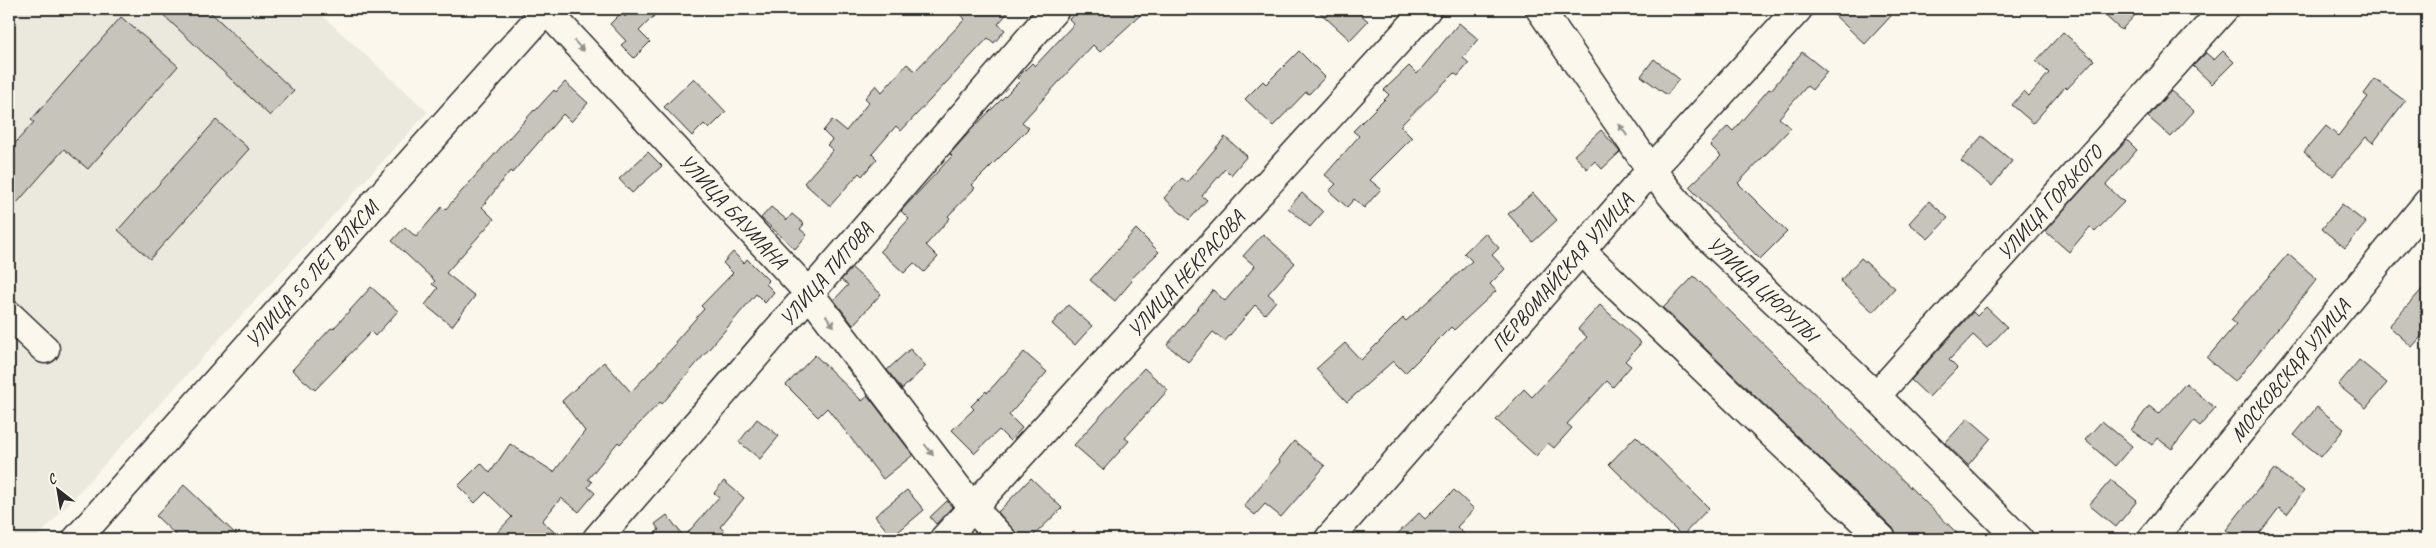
<svg xmlns="http://www.w3.org/2000/svg" width="2436" height="548" font-family="Caveat,sans-serif">
<style>
.built{fill:#ebe8de}
.building{fill:#c7c4bc;stroke:#2b2b2b}
.lines{fill:none;stroke-linecap:round;stroke-linejoin:round}
.minor-casing{stroke:#2b2b2b;stroke-width:31}
.minor{stroke:#fbf7ec;stroke-width:28}
.oneway{fill:#93918c}
.labels{text-anchor:middle;stroke-width:4.5;stroke-linejoin:round;paint-order:stroke}
.street-label{font-size:21px;fill:#2b2b2b;stroke:#fbf7ec}
</style>
<rect width="100%" height="100%" fill="#fbf7ec"/>
<filter id="ink" filterUnits="userSpaceOnUse"><feTurbulence type="fractalNoise" baseFrequency=".02" numOctaves="2"/><feDisplacementMap in="SourceGraphic" scale="10" xChannelSelector="R" yChannelSelector="G"/><feConvolveMatrix kernelMatrix="1 2 1 2 8 2 1 2 1" color-interpolation-filters="sRGB"/></filter>
<g filter="url(#ink)">
<path class="built" d="M9,9H315L428,112L36,539H9Z"/>
<path class="building" d="M157,9H207L294,91L270,116Z
M634,9H661L639,31L650,42L634,58L621,45L626,41L610,24L621,13L625,17Z
M954,9H1011L998,24L1005,30L994,43L988,38L901,131L896,126L872,154L877,159L862,176L859,173L830,206L804,183L833,150L827,145L832,140L823,131L832,120L846,131L869,102L865,98L876,85L882,92L907,64L915,71L965,19Z
M1080,9H1147L1100,52L1093,45L1022,122L1029,128L972,185L975,188L948,216L950,218L926,245L938,257L924,272L914,263L904,273L880,251L909,219L901,211L952,156L950,154L973,128L1020,81L1017,78L1032,63L1035,66L1074,24L1069,19Z
M1316,9H1355L1368,21L1350,40Z
M1828,9H1883L1891,16L1865,44Z
M2098,9H2141L2121,30Z
M121,17L178,66L88,169L64,149L9,212V150L34,122L31,120Z
M1459,23L1478,39L1463,58L1469,63L1458,76L1454,73L1400,126L1412,138L1370,180L1381,189L1364,208L1354,199L1347,207L1329,191L1336,184L1325,175L1359,136L1353,131L1389,95L1384,90L1409,66L1417,74Z
M2063,32L2094,60L2067,89L2065,87L2033,123L2012,105L2024,91L2029,96L2049,73L2036,61Z
M1299,51L1325,77L1309,94L1306,92L1273,126L1245,99L1263,81L1266,84Z
M2223,51L2234,62L2212,84L2193,66L2206,53L2214,60Z
M1802,52L1827,72L1812,90L1807,86L1779,118L1791,128L1738,183L1787,232L1760,259L1689,187L1721,156L1710,145L1728,126L1733,131L1769,89L1771,90Z
M1654,59L1679,79L1667,95L1641,76Z
M694,78L726,112L709,129L704,124L692,136L664,107Z
M2375,79L2405,101L2373,143L2366,137L2333,176L2304,152L2326,126L2338,136L2368,97L2364,94Z
M565,82L588,103L571,122L563,114L512,173L510,171L482,207L494,219L446,273L475,296L452,326L425,305L438,288L432,284L435,281L392,241L405,227L416,237L442,207L445,210L534,110L535,111L554,90L556,92Z
M2171,91L2194,111L2171,137L2148,117Z
M216,120L249,149L150,259L118,230Z
M1601,130L1620,152L1602,169L1595,161L1587,169L1574,155Z
M1982,136L2012,161L1992,186L1961,161Z
M1225,137L1247,156L1231,175L1225,169L1202,196L1207,200L1189,220L1164,198L1182,178L1187,182Z
M2127,140L2137,150L2106,185L2124,202L2095,232L2090,227L2069,252L2045,231Z
M648,152L662,166L632,193L619,179Z
M1302,193L1323,212L1310,227L1288,208Z
M1533,193L1557,220L1533,242L1508,214Z
M1929,201L1948,218L1928,239L1909,223Z
M2342,204L2366,223L2345,248L2322,229Z
M771,207L787,220L792,214L804,224L800,229L807,235L795,249L761,218Z
M1136,229L1159,252L1130,280L1132,281L1115,301L1090,280Z
M1485,233L1499,248L1492,255L1505,269L1490,284L1496,291L1454,330L1451,327L1405,373L1393,361L1347,402L1316,369L1345,343L1361,360L1403,318L1406,321L1472,261L1464,253Z
M1263,234L1295,263L1268,294L1276,301L1265,314L1255,305L1225,341L1213,332L1188,362L1167,345L1213,290L1225,301L1255,266L1243,256Z
M733,252L744,263L747,259L769,281L766,284L774,292L765,303L756,294L662,404L660,402L620,444L618,442L588,479L592,482L588,487L595,493L579,512L561,498L542,521L562,539H491L512,517L486,492L475,503L458,486L481,463L490,473L510,444L554,472L585,431L562,401L604,362L631,392L676,344L675,342L704,309L701,306L733,273L723,263Z
M2288,254L2317,279L2235,382L2207,358L2236,324L2231,320Z
M1861,258L1895,288L1873,312L1840,281Z
M852,268L881,294L853,325L834,300L848,285L841,280Z
M1694,276L1963,539H1900L1897,537L1893,528L1663,308Z
M2427,284V330L2412,347L2389,326Z
M371,287L398,311L375,336L371,332L315,390L292,370L331,328L333,329Z
M1068,305L1092,326L1075,345L1052,324Z
M1600,305L1641,343L1625,361L1631,366L1613,387L1607,381L1567,424L1572,428L1554,448L1548,443L1536,456L1496,420L1524,389L1532,397L1570,356L1587,337L1578,329Z
M1986,307L2007,327L1987,348L1973,335L1949,360L1957,368L1929,397L1911,380L1973,312L1977,316Z
M910,349L926,366L902,389L887,370Z
M1024,352L1047,372L1009,415L1022,428L1010,441L999,430L975,453L952,430L974,409L971,406L986,391L987,393Z
M815,355L862,401L868,396L913,455L883,479L827,408L818,417L786,385Z
M2359,360L2387,383L2366,408L2338,385Z
M1144,368L1168,390L1125,438L1129,441L1103,470L1074,445Z
M2186,383L2215,408L2200,426L2194,421L2172,449L2157,438L2152,445L2131,430L2149,406L2159,414Z
M2317,407L2344,429L2321,457L2294,435Z
M1968,418L1991,438L1968,465L1945,443Z
M757,419L779,436L760,459L739,442Z
M2102,421L2132,446L2115,466L2085,440Z
M1636,436L1709,508L1682,536L1609,464Z
M1294,441L1325,466L1281,517L1265,504L1255,515L1244,506L1280,462L1279,460Z
M2274,469L2304,491L2287,514L2279,508L2255,539H2238L2226,530Z
M1031,478L1062,508L1030,539H1021L998,512Z
M2111,480L2137,501L2116,527L2089,505Z
M724,481L744,498L720,527L733,539H647L659,530L655,524L667,515L684,537L719,497L714,493Z
M184,485L241,539H180L156,516Z
M907,490L924,510L892,537L875,516Z
M1454,490L1474,509L1457,527L1469,539H1392L1419,513L1425,519Z
M947,501L952,507L936,524L930,517Z"/>
<g class="lines">
<defs>
<g id="minor">
<path id="s1" d="M1540,9L1651,170L1701,231L1876,396L2019,539"/>
<path id="s2" d="M546,10L809,293L972,507L1002,539"/>
<path d="M1581,251L1882,539"/>
<path d="M9,315L45,349"/>
<path id="s3" d="M1876,396L2224,9"/>
<path id="s4" d="M77,539L547,9"/>
<path id="s5" d="M597,539L1055,9"/>
<path id="s6" d="M944,539L1427,9"/>
<path id="s7" d="M1329,539L1651,170L1798,9"/>
<path id="s8" d="M2152,539L2427,203"/>
</g>
</defs>
<use href="#minor" class="minor-casing"/>
<use href="#minor" class="minor"/>
</g>
<defs><path id="oneway-solid" d="M-6-.8H1V-3.2L6.5 0L1 3.2V.8H-6Z" transform="scale(1.25)"/></defs>
<g class="oneway">
<use href="#oneway-solid" transform="translate(579 46) rotate(47)"/>
<use href="#oneway-solid" transform="translate(1623 130) rotate(-125)"/>
<use href="#oneway-solid" transform="translate(830 321) rotate(53)"/>
<use href="#oneway-solid" transform="translate(929 450) rotate(53)"/>
</g>
</g>
<g class="labels">
<g class="street-label">
<text dy="7" stroke="none"><textPath href="#s3" startOffset="260">УЛИЦА ГОРЬКОГО</textPath></text>
<text dy="7" stroke="none"><textPath href="#s2" startOffset="275">УЛИЦА БАУМАНА</textPath></text>
<text dy="7" stroke="none"><textPath href="#s7" startOffset="354">ПЕРВОМАЙСКАЯ УЛИЦА</textPath></text>
<text dy="7" stroke="none"><textPath href="#s4" startOffset="354">УЛИЦА 50 ЛЕТ ВЛКСМ</textPath></text>
<text dy="7" stroke="none"><textPath href="#s5" startOffset="350">УЛИЦА ТИТОВА</textPath></text>
<text dy="7" stroke="none"><textPath href="#s6" startOffset="359">УЛИЦА НЕКРАСОВА</textPath></text>
<text dy="7" stroke="none"><textPath href="#s1" startOffset="359">УЛИЦА ЦЮРУПЫ</textPath></text>
<text dy="7" stroke="none"><textPath href="#s8" startOffset="218">МОСКОВСКАЯ УЛИЦА</textPath></text>
</g>
</g>
<rect width="2436" height="548" fill="none" stroke="#fbf7ec" stroke-width="30"/>
<rect x="15" y="15" width="2406" height="518" fill="none" stroke="#2b2b2b" stroke-width="2" filter="url(#ink)"/>
<g transform="translate(58 490) rotate(329)" stroke="#fbf7ec" stroke-width="4" paint-order="stroke">
<path d="M0-4L9 19L0 12L-9 19Z" fill="#2b2b2b"/>
<text y="-8" font-size="14" font-weight="bold" text-anchor="middle" fill="#2b2b2b">С</text>
</g>
</svg>
